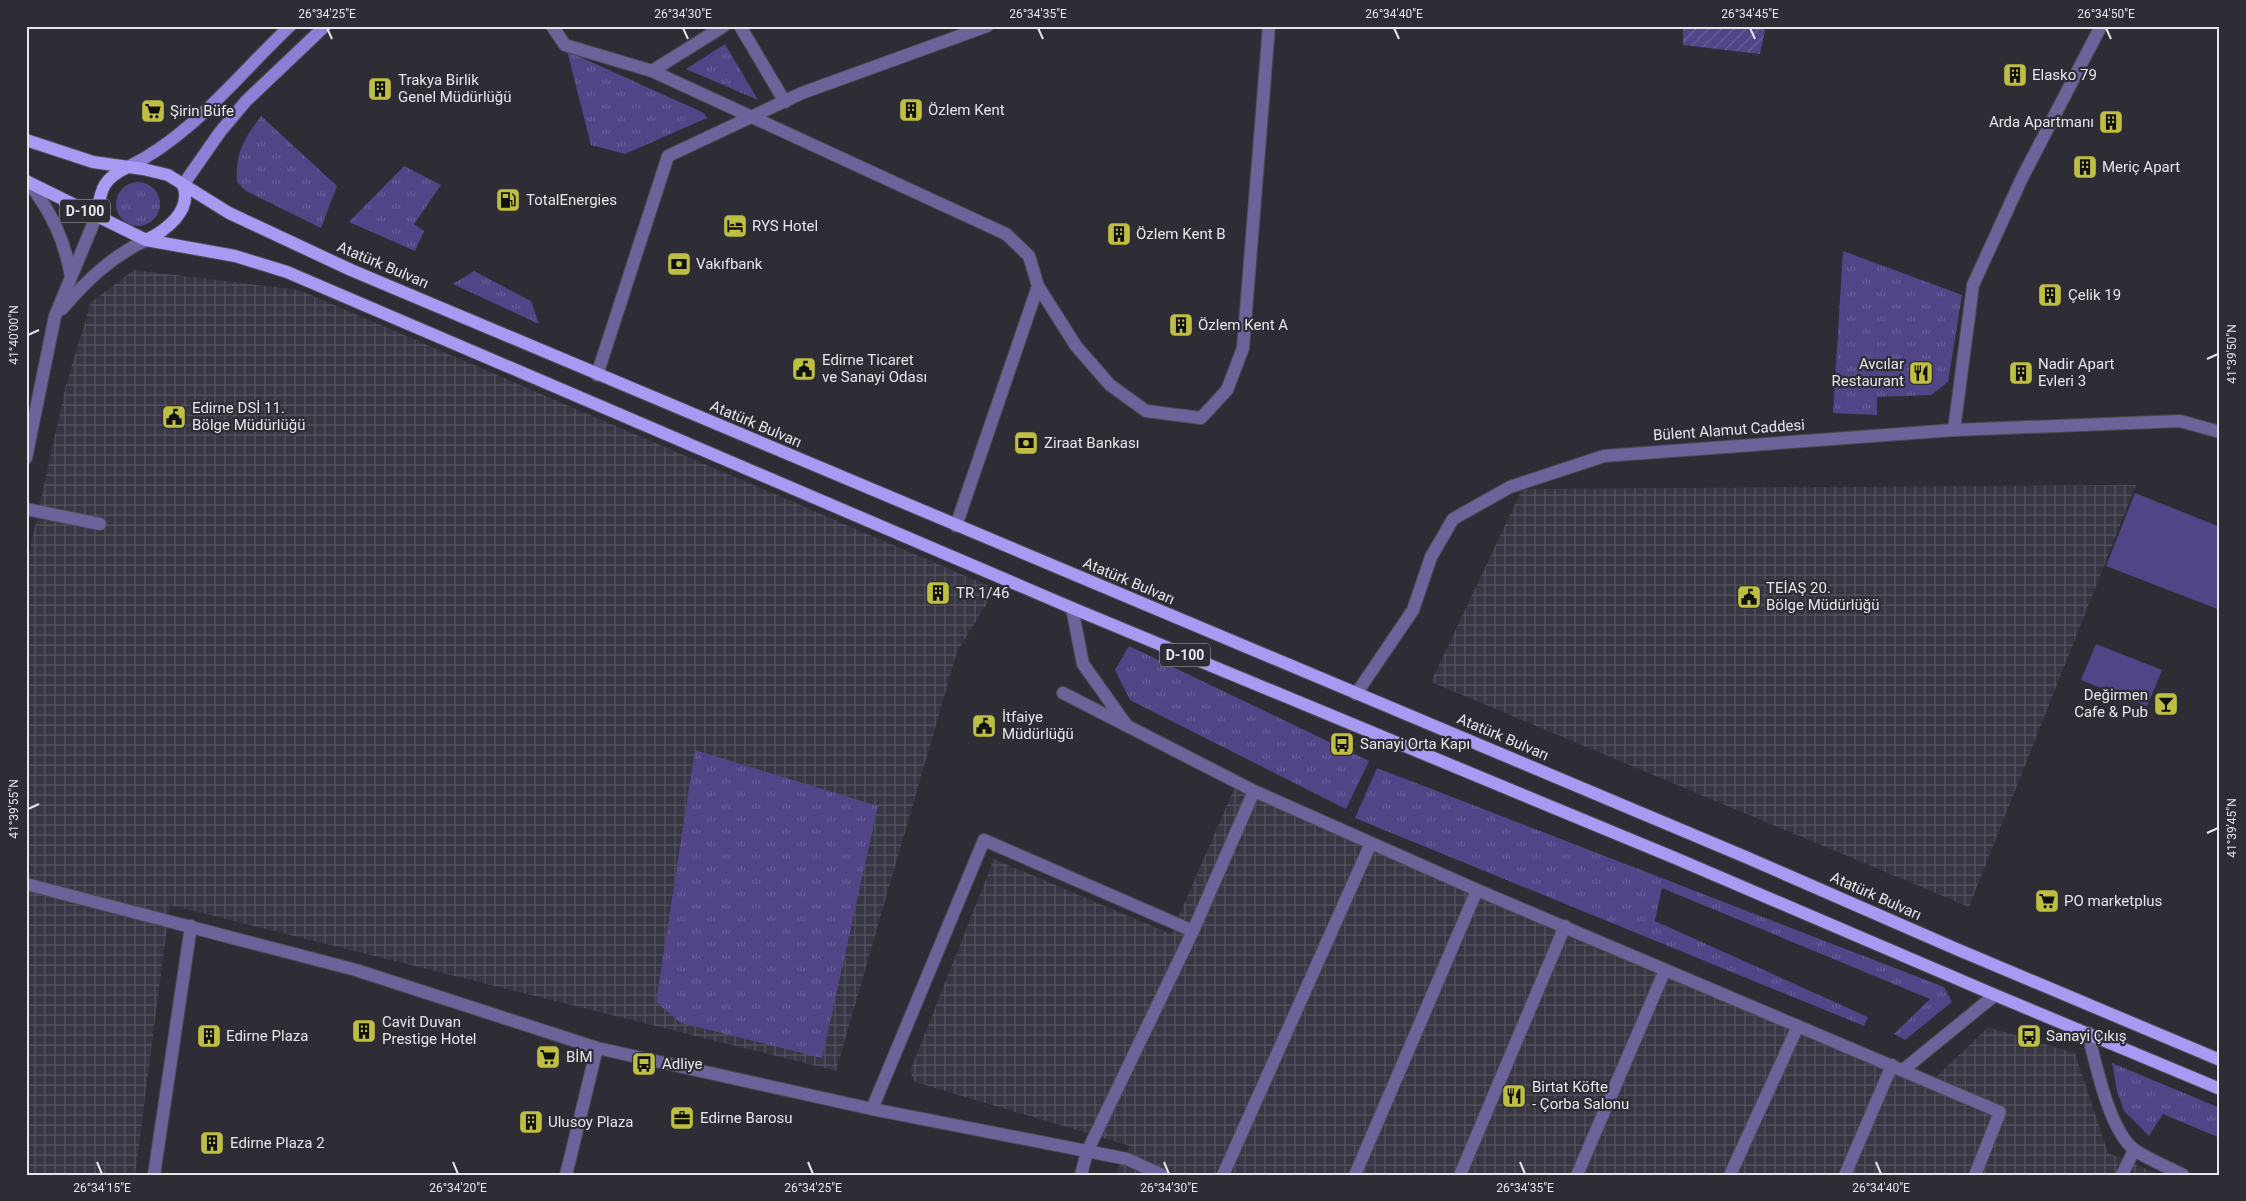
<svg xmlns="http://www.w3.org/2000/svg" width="2246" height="1201" font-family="Roboto,sans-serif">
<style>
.industrial{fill:url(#industrial-grid)}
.grass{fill:url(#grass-tufts)}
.garden{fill:url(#garden-furrows)}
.pitch{fill:#514587}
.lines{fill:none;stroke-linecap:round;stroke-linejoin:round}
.minor-casing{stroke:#4b4a52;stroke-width:14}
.tertiary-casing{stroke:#4b4a52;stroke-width:14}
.secondary-casing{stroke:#4b4a52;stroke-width:14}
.primary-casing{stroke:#4b4a52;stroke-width:14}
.minor{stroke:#6b6399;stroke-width:12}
.tertiary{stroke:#6b6399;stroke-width:12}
.secondary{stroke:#8d7fd5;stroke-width:12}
.primary{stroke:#a79af2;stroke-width:12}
.ticks{fill:none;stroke:#e5e5ea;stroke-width:2}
.labels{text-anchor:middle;stroke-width:4.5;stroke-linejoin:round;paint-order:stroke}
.shield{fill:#2e2d35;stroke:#aeaeb4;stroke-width:1}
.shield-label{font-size:14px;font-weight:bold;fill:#e5e5ea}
.poi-label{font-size:15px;fill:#e5e5ea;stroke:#2e2d35;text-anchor:start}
.street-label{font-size:15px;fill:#e5e5ea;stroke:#2e2d35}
.neatline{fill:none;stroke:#e5e5ea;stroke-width:2}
.ticks-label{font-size:12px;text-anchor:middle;fill:#e5e5ea}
</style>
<defs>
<pattern id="industrial-grid" width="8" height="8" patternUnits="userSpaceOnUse" patternTransform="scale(1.25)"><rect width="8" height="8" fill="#373643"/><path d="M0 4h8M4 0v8" fill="none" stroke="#54535e"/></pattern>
<pattern id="grass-tufts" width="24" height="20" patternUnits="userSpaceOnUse" patternTransform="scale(1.25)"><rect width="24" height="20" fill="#514587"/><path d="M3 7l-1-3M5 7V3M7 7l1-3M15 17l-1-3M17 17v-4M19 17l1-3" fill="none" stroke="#6a6098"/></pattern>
<pattern id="garden-furrows" width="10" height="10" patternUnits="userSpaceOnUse" patternTransform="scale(1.25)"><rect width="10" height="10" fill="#514587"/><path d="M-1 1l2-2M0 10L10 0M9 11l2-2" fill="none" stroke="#6a6098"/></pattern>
</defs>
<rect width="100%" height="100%" fill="#2e2d35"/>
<path class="industrial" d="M134,270L299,290L996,589L957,652L836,1071L170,905L135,1175H26V886L31,866L26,864V567L66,385L91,302Z
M2136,485L1969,907L1431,682L1522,489Z
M1237,782L1931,1082L1988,1027L2075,1053L2108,1153L2161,1175H1115L1130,1146L915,1082L910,1071L994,859L1171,934Z"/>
<path class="grass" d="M725,44L758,100L686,69Z
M567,51L704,113L707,118L625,154L591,145Z
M261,116L337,186L321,228L246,191L237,182C235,152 244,140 261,116Z
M404,166L441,185L414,224L424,231L415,251L349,222Z
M116 204a22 22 0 1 1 44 0a22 22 0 1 1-44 0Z
M1843,251L1962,295L1948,382L1931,395L1877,397V415L1833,413Z
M474,271L531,301L539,324L453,284Z
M1129,646L1369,761L1346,809L1130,700L1115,670Z
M695,750L878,806L822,1058L681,1023L656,1002Z
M1377,768L1944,987L1952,1002L1905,1040L1894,1034L1930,999L1662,888L1655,921L1868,1017L1864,1026L1355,818Z
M2112,1063L2220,1108V1138L2163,1114L2149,1136L2124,1111L2117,1091Z"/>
<path class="garden" d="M1683,26H1766L1760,54L1683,45Z"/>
<path class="pitch" d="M2135,493L2220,527V610L2106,566Z
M2096,644L2162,670L2147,706L2081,680Z"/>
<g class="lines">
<defs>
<path id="minor" d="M552,26L565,45L652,71L1006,234L1029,256L1038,286L1076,346L1110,385L1146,411L1201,418L1227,390L1243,348L1269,26
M740,26L785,102
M652,71L724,26
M29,183C51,212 65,240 71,277
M62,309C87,280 111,257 146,240
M597,375L668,156L802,93L987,26
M1954,430L1973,285L2022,178L2101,26
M26,458L55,316L96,217
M26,509L100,524
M956,526L1038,286
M1072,608L1083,664L1125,723
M1063,693L1254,791L1477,890L2000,1112L1975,1175
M2088,1033C2095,1062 2110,1133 2135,1150C2149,1160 2168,1167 2183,1175
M1903,1070L1995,995
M872,1109L984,840L1193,931
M154,1175L191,926
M1081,1175L1087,1152L1193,931L1254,791
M1223,1175L1371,843
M1355,1175L1477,890
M1460,1175L1565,926
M1577,1175L1665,970
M1730,1175L1798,1026
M1845,1175L1892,1065
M2122,1175L2134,1150"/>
<path id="tertiary" d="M1356,694L1413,610L1431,557L1453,519L1510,487L1604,456L1954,430L2180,421L2220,432
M26,884L356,970L597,1048L872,1109L1127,1159L1162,1175
M566,1175L597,1048"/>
<path id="secondary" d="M128,167C192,136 238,75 290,26
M183,185L220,132L246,101L325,26"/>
<path id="primary" d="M26,140L93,162L143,169L168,175L229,213L351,270L1748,858L1954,948L2220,1060
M26,181L146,240L235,256L287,272L1072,608L1675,858L1995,995L2220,1089
M96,217C101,191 101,179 128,167
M146,240C165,231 193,211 183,185"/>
</defs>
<use href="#minor" class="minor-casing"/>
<use href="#tertiary" class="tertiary-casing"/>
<use href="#secondary" class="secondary-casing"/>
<use href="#primary" class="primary-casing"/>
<use href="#minor" class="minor"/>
<use href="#tertiary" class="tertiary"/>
<use href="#secondary" class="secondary"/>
<use href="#primary" class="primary"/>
</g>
<path class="ticks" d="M327,28L332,39M683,28L688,39M1038,28L1043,39M1394,28L1399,39M1750,28L1755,39M2106,28L2111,39M28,335L39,330M2207,359L2218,354M28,809L39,804M2207,833L2218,828M97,1162L102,1174M453,1162L458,1174M808,1162L813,1174M1164,1162L1169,1174M1520,1162L1525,1174M1876,1162L1881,1174"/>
<defs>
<symbol id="building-square" viewBox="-11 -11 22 22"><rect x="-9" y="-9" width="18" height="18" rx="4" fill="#bebf42" stroke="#2e2d35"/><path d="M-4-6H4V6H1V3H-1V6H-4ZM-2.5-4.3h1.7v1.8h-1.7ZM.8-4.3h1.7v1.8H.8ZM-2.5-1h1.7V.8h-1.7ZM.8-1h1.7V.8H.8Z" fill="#111"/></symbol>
<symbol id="supermarket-square" viewBox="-11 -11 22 22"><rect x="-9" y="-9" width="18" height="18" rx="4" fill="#bebf42" stroke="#2e2d35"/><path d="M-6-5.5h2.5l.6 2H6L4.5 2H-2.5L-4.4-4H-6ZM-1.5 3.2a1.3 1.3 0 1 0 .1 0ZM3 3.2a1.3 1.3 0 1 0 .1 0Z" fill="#111"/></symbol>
<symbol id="fuel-square" viewBox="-11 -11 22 22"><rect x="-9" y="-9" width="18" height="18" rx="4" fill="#bebf42" stroke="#2e2d35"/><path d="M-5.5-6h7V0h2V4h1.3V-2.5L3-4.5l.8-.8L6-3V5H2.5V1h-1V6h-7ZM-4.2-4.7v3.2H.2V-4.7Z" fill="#111"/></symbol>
<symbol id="hotel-square" viewBox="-11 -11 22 22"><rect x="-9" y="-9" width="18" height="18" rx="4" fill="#bebf42" stroke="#2e2d35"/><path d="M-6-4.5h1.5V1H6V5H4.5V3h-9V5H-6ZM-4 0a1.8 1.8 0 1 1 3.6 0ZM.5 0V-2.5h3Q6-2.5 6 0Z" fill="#111"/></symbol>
<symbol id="bank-square" viewBox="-11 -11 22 22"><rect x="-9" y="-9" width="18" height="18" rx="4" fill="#bebf42" stroke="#2e2d35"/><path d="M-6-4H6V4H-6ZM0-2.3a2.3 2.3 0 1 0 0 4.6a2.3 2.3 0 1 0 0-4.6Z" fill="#111"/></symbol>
<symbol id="civic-square" viewBox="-11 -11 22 22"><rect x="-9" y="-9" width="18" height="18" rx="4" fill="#bebf42" stroke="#2e2d35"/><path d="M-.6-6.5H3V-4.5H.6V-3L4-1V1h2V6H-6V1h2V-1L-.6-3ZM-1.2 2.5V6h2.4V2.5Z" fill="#111"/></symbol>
<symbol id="restaurant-square" viewBox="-11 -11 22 22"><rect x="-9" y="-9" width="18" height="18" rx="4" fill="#bebf42" stroke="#2e2d35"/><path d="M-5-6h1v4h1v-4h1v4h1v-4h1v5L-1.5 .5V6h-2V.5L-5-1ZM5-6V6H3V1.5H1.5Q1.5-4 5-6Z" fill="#111"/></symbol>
<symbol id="bar-square" viewBox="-11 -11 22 22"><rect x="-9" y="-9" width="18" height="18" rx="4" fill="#bebf42" stroke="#2e2d35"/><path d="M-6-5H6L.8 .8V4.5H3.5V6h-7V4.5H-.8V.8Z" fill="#111"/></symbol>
<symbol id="bus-square" viewBox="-11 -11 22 22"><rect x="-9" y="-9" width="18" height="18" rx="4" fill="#bebf42" stroke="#2e2d35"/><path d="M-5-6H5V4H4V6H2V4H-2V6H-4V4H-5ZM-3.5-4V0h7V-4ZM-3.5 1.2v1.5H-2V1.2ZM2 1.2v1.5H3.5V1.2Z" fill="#111"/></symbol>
<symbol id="office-square" viewBox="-11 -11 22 22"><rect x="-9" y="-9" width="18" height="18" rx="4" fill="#bebf42" stroke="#2e2d35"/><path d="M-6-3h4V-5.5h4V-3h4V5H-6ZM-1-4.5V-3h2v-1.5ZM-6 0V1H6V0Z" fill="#111"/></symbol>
</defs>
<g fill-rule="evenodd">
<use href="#building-square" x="2001" y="61" width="28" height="28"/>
<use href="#building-square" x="366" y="75" width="28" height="28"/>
<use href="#building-square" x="897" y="96" width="28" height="28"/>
<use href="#supermarket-square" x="139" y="97" width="28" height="28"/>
<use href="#building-square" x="2097" y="108" width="28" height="28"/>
<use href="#building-square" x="2071" y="153" width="28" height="28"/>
<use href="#fuel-square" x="494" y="186" width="28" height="28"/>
<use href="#hotel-square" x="721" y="212" width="28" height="28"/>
<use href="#building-square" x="1105" y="220" width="28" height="28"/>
<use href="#bank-square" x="665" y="250" width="28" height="28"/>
<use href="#building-square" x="2036" y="281" width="28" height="28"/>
<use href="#building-square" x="1167" y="311" width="28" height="28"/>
<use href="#civic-square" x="790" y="355" width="28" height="28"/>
<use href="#restaurant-square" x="1907" y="359" width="28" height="28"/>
<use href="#building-square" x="2007" y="359" width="28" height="28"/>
<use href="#civic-square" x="160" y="403" width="28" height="28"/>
<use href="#bank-square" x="1012" y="429" width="28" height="28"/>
<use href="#building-square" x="924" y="579" width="28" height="28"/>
<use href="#civic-square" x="1735" y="583" width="28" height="28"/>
<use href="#bar-square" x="2152" y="690" width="28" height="28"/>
<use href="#civic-square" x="970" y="712" width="28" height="28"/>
<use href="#bus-square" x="1328" y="730" width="28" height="28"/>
<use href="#supermarket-square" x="2033" y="887" width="28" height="28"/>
<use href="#building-square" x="350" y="1017" width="28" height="28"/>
<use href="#building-square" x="195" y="1022" width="28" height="28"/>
<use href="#bus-square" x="2015" y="1022" width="28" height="28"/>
<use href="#supermarket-square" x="534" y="1043" width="28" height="28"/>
<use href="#bus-square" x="630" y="1050" width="28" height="28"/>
<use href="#restaurant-square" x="1500" y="1082" width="28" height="28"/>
<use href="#office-square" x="668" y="1104" width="28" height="28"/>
<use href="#building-square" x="517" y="1108" width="28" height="28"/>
<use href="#building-square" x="198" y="1129" width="28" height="28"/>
</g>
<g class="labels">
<g class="shield">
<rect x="60" y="199.5" width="50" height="23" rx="4"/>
<rect x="1160" y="643.5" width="50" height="23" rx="4"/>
</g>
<g class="shield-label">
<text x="85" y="216">D-100</text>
<text x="1185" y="660">D-100</text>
</g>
<g class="poi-label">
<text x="2032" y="80">Elasko 79</text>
<text x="398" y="85">Trakya Birlik<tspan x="398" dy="17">Genel Müdürlüğü</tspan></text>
<text x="928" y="115">Özlem Kent</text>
<text x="170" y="116">Şirin Büfe</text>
<text x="2094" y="127" text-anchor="end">Arda Apartmanı</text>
<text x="2102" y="172">Meriç Apart</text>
<text x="526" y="205">TotalEnergies</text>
<text x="752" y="231">RYS Hotel</text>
<text x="1136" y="239">Özlem Kent B</text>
<text x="696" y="269">Vakıfbank</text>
<text x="2068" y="300">Çelik 19</text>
<text x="1198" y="330">Özlem Kent A</text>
<text x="822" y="365">Edirne Ticaret<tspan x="822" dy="17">ve Sanayi Odası</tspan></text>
<text x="1904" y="369" text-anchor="end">Avcılar<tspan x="1904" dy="17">Restaurant</tspan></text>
<text x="2038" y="369">Nadir Apart<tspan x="2038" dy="17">Evleri 3</tspan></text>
<text x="192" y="413">Edirne DSİ 11.<tspan x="192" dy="17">Bölge Müdürlüğü</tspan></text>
<text x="1044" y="448">Ziraat Bankası</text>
<text x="1766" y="593">TEİAŞ 20.<tspan x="1766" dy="17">Bölge Müdürlüğü</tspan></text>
<text x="956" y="598">TR 1/46</text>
<text x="2148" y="700" text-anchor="end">Değirmen<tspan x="2148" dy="17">Cafe &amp; Pub</tspan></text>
<text x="1002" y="722">İtfaiye<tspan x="1002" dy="17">Müdürlüğü</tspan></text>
<text x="1360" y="749">Sanayi Orta Kapı</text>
<text x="2064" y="906">PO marketplus</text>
<text x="382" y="1027">Cavit Duvan<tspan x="382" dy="17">Prestige Hotel</tspan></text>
<text x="226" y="1041">Edirne Plaza</text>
<text x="2046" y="1041">Sanayi Çıkış</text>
<text x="566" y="1062">BİM</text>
<text x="662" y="1069">Adliye</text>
<text x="1532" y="1092">Birtat Köfte<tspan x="1532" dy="17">- Çorba Salonu</tspan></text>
<text x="700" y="1123">Edirne Barosu</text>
<text x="548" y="1127">Ulusoy Plaza</text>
<text x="230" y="1148">Edirne Plaza 2</text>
</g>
<g class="street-label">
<text transform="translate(383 265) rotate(23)" y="5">Atatürk Bulvarı</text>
<text transform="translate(756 424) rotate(23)" y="5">Atatürk Bulvarı</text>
<text transform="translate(1729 430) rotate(-4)" y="5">Bülent Alamut Caddesi</text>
<text transform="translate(1129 581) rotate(23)" y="5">Atatürk Bulvarı</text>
<text transform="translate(1503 737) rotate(23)" y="5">Atatürk Bulvarı</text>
<text transform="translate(1876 896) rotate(24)" y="5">Atatürk Bulvarı</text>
</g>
</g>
<rect width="2246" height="1201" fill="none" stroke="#2e2d35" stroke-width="55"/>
<rect x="28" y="28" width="2190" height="1146" class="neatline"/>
<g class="ticks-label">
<text x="327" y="18">26°34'25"E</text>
<text x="683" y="18">26°34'30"E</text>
<text x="1038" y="18">26°34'35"E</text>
<text x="1394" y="18">26°34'40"E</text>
<text x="1750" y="18">26°34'45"E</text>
<text x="2106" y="18">26°34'50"E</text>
<text transform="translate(14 335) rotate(-90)" y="4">41°40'00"N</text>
<text transform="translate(2232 354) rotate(-90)" y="4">41°39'50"N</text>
<text transform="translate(14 809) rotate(-90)" y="4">41°39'55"N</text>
<text transform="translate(2232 828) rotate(-90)" y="4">41°39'45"N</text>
<text x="102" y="1192">26°34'15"E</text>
<text x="458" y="1192">26°34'20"E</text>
<text x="813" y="1192">26°34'25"E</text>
<text x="1169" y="1192">26°34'30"E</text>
<text x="1525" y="1192">26°34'35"E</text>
<text x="1881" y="1192">26°34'40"E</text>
</g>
</svg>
